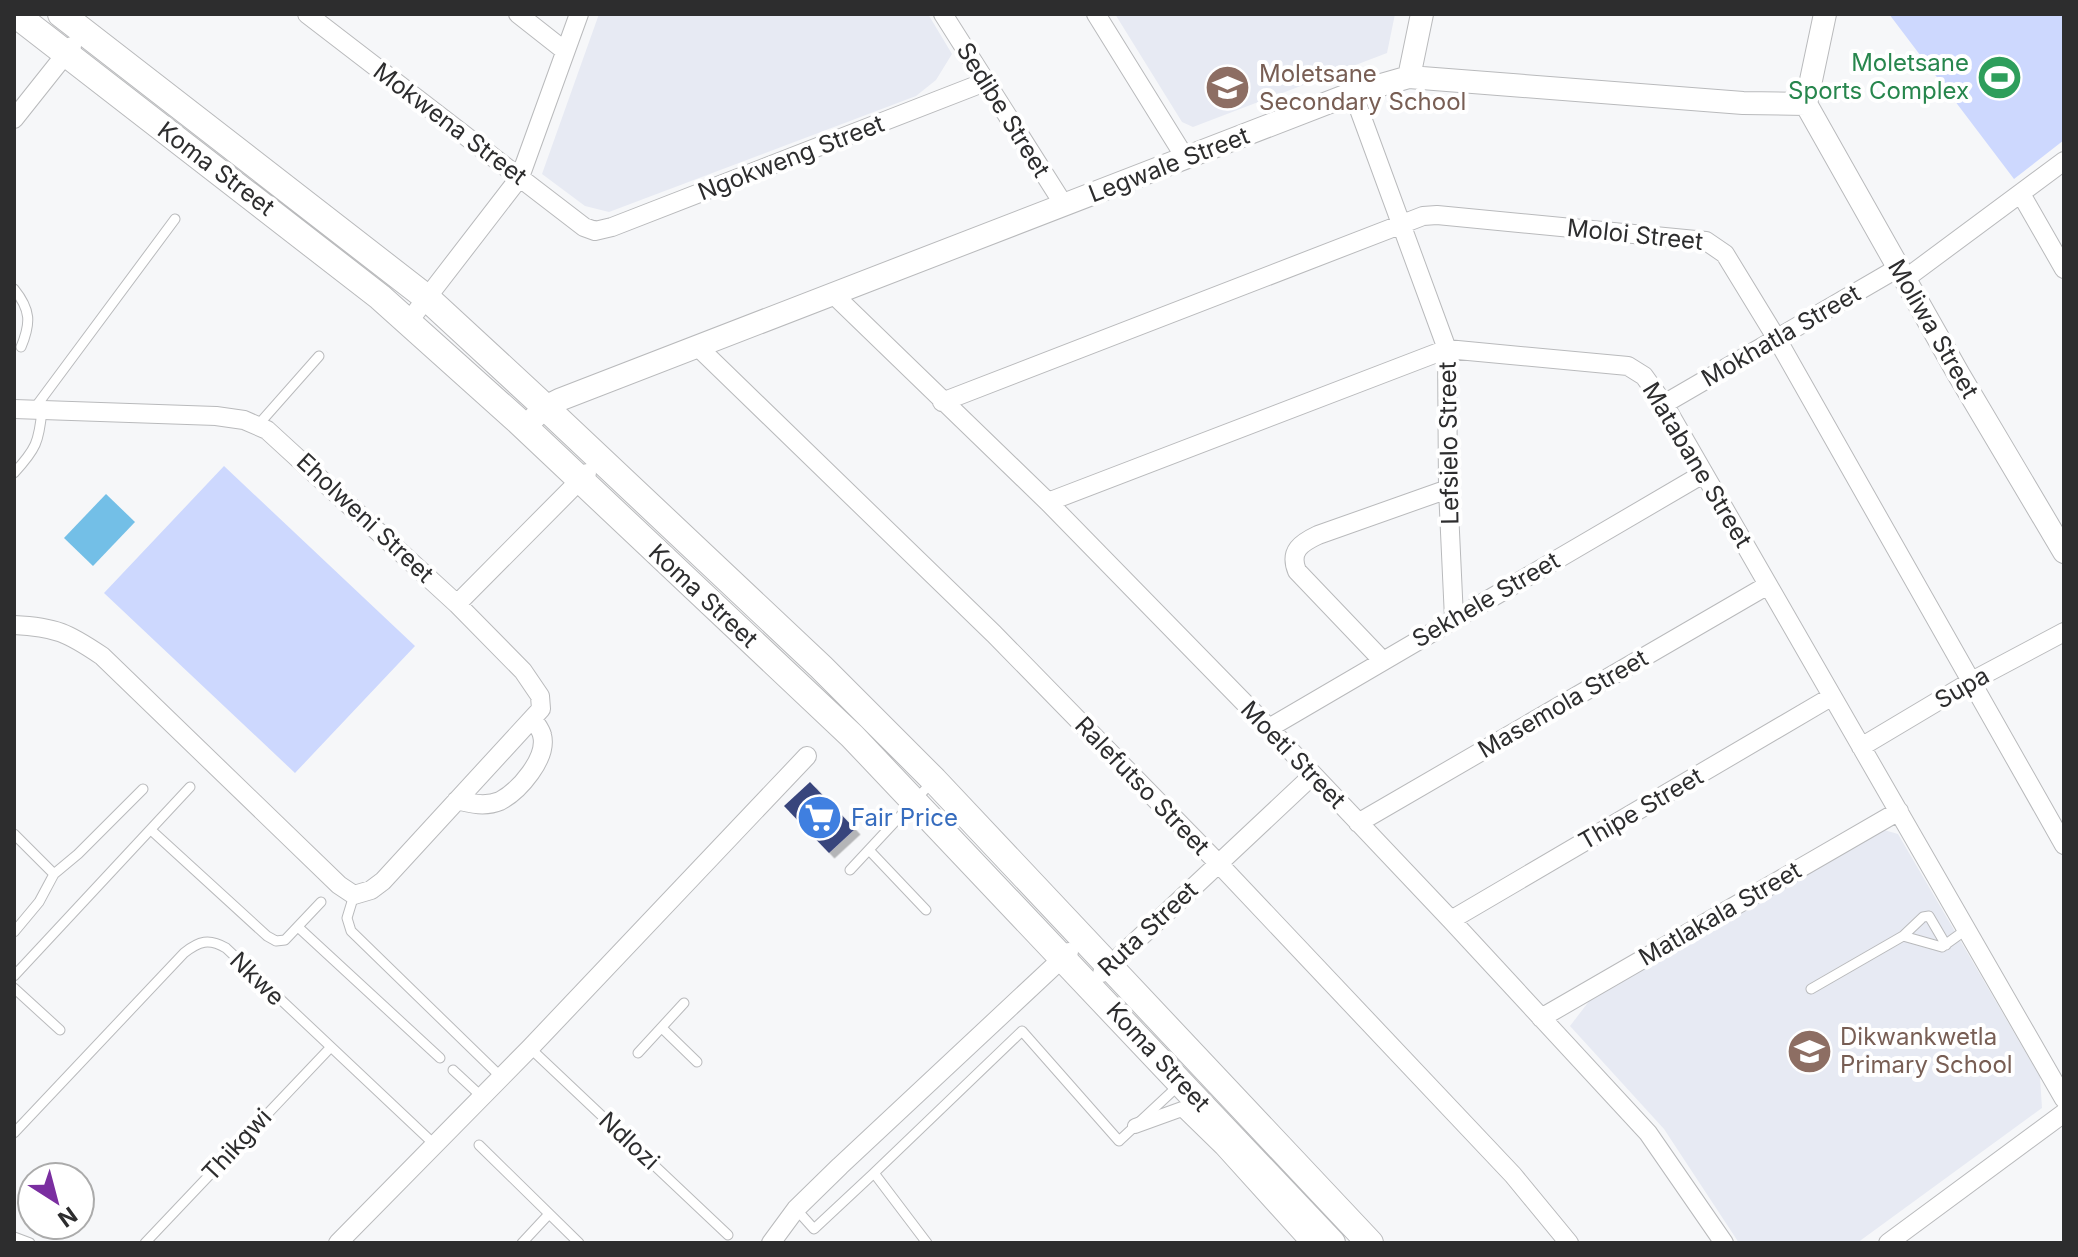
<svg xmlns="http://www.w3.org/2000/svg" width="2078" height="1257" font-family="Inter,sans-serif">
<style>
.built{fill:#e7eaf3}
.green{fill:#cdd8fe}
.water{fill:#73bfe7}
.building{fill:#38447c;filter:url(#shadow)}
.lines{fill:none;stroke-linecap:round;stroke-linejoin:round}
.service-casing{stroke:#b9babc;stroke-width:11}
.pedestrian-casing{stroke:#b9babc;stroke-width:16}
.minor-casing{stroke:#b9babc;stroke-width:20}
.tertiary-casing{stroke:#b9babc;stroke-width:24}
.secondary-casing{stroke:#b9babc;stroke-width:28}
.service{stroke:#fff;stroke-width:9}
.pedestrian{stroke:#fff;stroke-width:14}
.minor{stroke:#fff;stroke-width:18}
.tertiary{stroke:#fff;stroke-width:22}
.secondary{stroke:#fff;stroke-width:26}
.labels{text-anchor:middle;stroke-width:8;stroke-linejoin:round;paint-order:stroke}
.leisure-label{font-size:24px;fill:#27864d;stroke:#fff;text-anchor:end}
.education-label{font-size:24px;fill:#785e54;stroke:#fff;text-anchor:start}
.street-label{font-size:24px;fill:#2d2d2e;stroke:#fff}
.shop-label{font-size:24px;fill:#366cbe;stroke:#fff;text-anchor:start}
</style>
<defs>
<filter id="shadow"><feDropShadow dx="5.5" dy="5.5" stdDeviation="0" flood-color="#0004"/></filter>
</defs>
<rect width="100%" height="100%" fill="#f6f7f9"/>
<path class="built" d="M599,14H928L952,54L936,80L916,96L609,212L585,206L542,174Z
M1115,14H1395L1387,53L1193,127L1182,122Z
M1884,830L1898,834L2040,1077L2042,1108L1857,1243H1739L1664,1129L1570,1026L1590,1000Z"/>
<path class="green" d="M1889,14H2064V140L2014,179Z
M224,466L415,646L295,773L104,593Z"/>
<path class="water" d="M106,494L135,522L93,566L64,538Z"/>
<path class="building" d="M810,782L855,829L829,853L784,806Z"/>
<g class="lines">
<defs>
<path id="service" d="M14,289C31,310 31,323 21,347
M34,409L175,219
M258,425L319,356
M14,473C36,449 39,442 42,410
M151,830L267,936L276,941L285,940L321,902
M14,834L54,874
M869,850L926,910
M850,870L932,782
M354,895L347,918L351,931L501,1077
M298,927L440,1058
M14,932L39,902L54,874L78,854L143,789
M1903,936L1923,917L1929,916L1946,945
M14,976L190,787
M14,988L60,1030
M1811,989L1903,936L1942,947L1967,929
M662,1028L697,1062
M530,1048L728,1235
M638,1053L684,1003
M453,1070L481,1096
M14,1133L184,953C199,941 209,938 226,948L434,1144
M479,1145L579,1243
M796,1209L814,1229L874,1173
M14,1237L30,1243
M145,1243L330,1048
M522,1243L549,1214
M927,1243L874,1173L1022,1031L1119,1141L1178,1086"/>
<path id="pedestrian" d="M1135,1126L1182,1109L1222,1148L1308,1243"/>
<path id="minor" d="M307,14L584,227L595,231L612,227L985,82
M518,14L565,51
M943,14L1064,205
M1096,14L1186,159
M1353,93L1447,349L1448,489L1454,618
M14,119L72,46
M2021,194L2064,269
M1905,279L2064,161
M832,293L1048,502L1269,728L1451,920L1648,1133L1724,1243
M409,321L520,177L579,14
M697,346L994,634L1219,864L1513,1175L1569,1243
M942,402L1423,216L1437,215L1706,241L1725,254L1777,339L2064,845
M1664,404L1898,268
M14,409L216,416L244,420L267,430L457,604L523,671L540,696L541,709L383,881L371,890L354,895L339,885L102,656C68,633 56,627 14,625
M1048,502L1447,349L1628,366L1644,376L1664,404L2064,1099
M457,604L587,473
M1382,660L1297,571C1289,551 1301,543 1318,535L1448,489
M1269,728L1703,474
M1861,747L1970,682L2064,632
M457,800C471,804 486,807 500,801C519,791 548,758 542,735C541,730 536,724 533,719
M1358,823L1768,585
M1451,920L1831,697
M1102,973L1313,775
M1541,1018L1899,811
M338,1243L530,1048L807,756
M771,1243L796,1209L840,1166L1069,952
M1888,1243L2064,1113"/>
<path id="tertiary" d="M1409,77L1422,14
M1806,104L1959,375L2064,552
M1806,104L1825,14
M534,418L545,407L559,400L1353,93L1409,77L1743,103L1806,104"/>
<path id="secondary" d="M15,14L380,297L516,419L852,736L1332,1243
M61,14L427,298L545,407L821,667L934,780L1370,1243"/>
</defs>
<use href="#service" class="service-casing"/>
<use href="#pedestrian" class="pedestrian-casing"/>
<use href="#minor" class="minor-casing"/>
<use href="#tertiary" class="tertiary-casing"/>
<use href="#secondary" class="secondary-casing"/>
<use href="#service" class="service"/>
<use href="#pedestrian" class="pedestrian"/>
<use href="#minor" class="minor"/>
<use href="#tertiary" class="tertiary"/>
<use href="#secondary" class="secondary"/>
</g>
<defs>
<symbol id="stadium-disc" viewBox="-11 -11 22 22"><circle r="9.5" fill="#2e9e5b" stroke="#fff"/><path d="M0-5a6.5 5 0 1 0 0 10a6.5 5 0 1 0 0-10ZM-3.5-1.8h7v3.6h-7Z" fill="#fff"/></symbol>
<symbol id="school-disc" viewBox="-11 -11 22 22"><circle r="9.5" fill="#8d6e63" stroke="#fff"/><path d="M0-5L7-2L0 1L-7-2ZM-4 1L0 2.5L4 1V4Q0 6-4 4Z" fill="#fff"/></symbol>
<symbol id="supermarket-disc" viewBox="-11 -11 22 22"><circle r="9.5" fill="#3f7fe0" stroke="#fff"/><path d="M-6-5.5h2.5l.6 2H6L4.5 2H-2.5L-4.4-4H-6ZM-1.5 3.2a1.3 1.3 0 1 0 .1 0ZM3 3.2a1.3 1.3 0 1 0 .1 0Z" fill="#fff"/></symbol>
</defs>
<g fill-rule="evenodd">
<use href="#stadium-disc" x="1974" y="52" width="51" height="51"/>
<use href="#school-disc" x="1202" y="62" width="51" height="51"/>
<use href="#supermarket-disc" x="794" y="792" width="51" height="51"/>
<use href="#school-disc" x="1784" y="1026" width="51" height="51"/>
</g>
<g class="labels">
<g class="leisure-label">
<text x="1969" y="71">Moletsane<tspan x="1969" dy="28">Sports Complex</tspan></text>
</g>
<g class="education-label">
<text x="1259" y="82">Moletsane<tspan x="1259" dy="28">Secondary School</tspan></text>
<text x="1840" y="1045">Dikwankwetla<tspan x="1840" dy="28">Primary School</tspan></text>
</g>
<g class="street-label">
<text transform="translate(1003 110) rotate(58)" y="8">Sedibe Street</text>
<text transform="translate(450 124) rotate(37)" y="8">Mokwena Street</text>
<text transform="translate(791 158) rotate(-21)" y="8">Ngokweng Street</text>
<text transform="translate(1169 165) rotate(-21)" y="8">Legwale Street</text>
<text transform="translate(216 169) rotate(37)" y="8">Koma Street</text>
<text transform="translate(1635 235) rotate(6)" y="8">Moloi Street</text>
<text transform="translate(1933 329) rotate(60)" y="8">Moliwa Street</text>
<text transform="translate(1781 336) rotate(-30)" y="8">Mokhatla Street</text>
<text transform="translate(1449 443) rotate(-91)" y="8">Lefsielo Street</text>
<text transform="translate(1697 465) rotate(59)" y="8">Matabane Street</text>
<text transform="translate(365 518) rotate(43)" y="8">Eholweni Street</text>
<text transform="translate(703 596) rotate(43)" y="8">Koma Street</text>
<text transform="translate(1486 600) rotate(-30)" y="8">Sekhele Street</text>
<text transform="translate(1962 688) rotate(-30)" y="8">Supa</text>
<text transform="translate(1563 704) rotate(-30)" y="8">Masemola Street</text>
<text transform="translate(1293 755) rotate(46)" y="8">Moeti Street</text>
<text transform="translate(1142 786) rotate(46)" y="8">Ralefutso Street</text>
<text transform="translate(1641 809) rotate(-30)" y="8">Thipe Street</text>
<text transform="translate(1720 914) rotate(-30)" y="8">Matlakala Street</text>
<text transform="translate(1148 929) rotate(-43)" y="8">Ruta Street</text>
<text transform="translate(257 979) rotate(44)" y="8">Nkwe</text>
<text transform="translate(1158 1057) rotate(47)" y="8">Koma Street</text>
<text transform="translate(629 1141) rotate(43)" y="8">Ndlozi</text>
<text transform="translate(237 1145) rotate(-47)" y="8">Thikgwi</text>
</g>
<g class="shop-label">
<text x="851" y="826">Fair Price</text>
</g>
</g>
<rect width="2078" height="1257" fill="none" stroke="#2d2d2e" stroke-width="32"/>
<g transform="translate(56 1201) rotate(144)"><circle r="38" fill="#ffffff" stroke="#ababab" stroke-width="2"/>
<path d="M0-6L14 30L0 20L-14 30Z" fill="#7a2ea0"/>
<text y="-12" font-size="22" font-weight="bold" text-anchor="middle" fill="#2d2d2e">N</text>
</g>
</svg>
